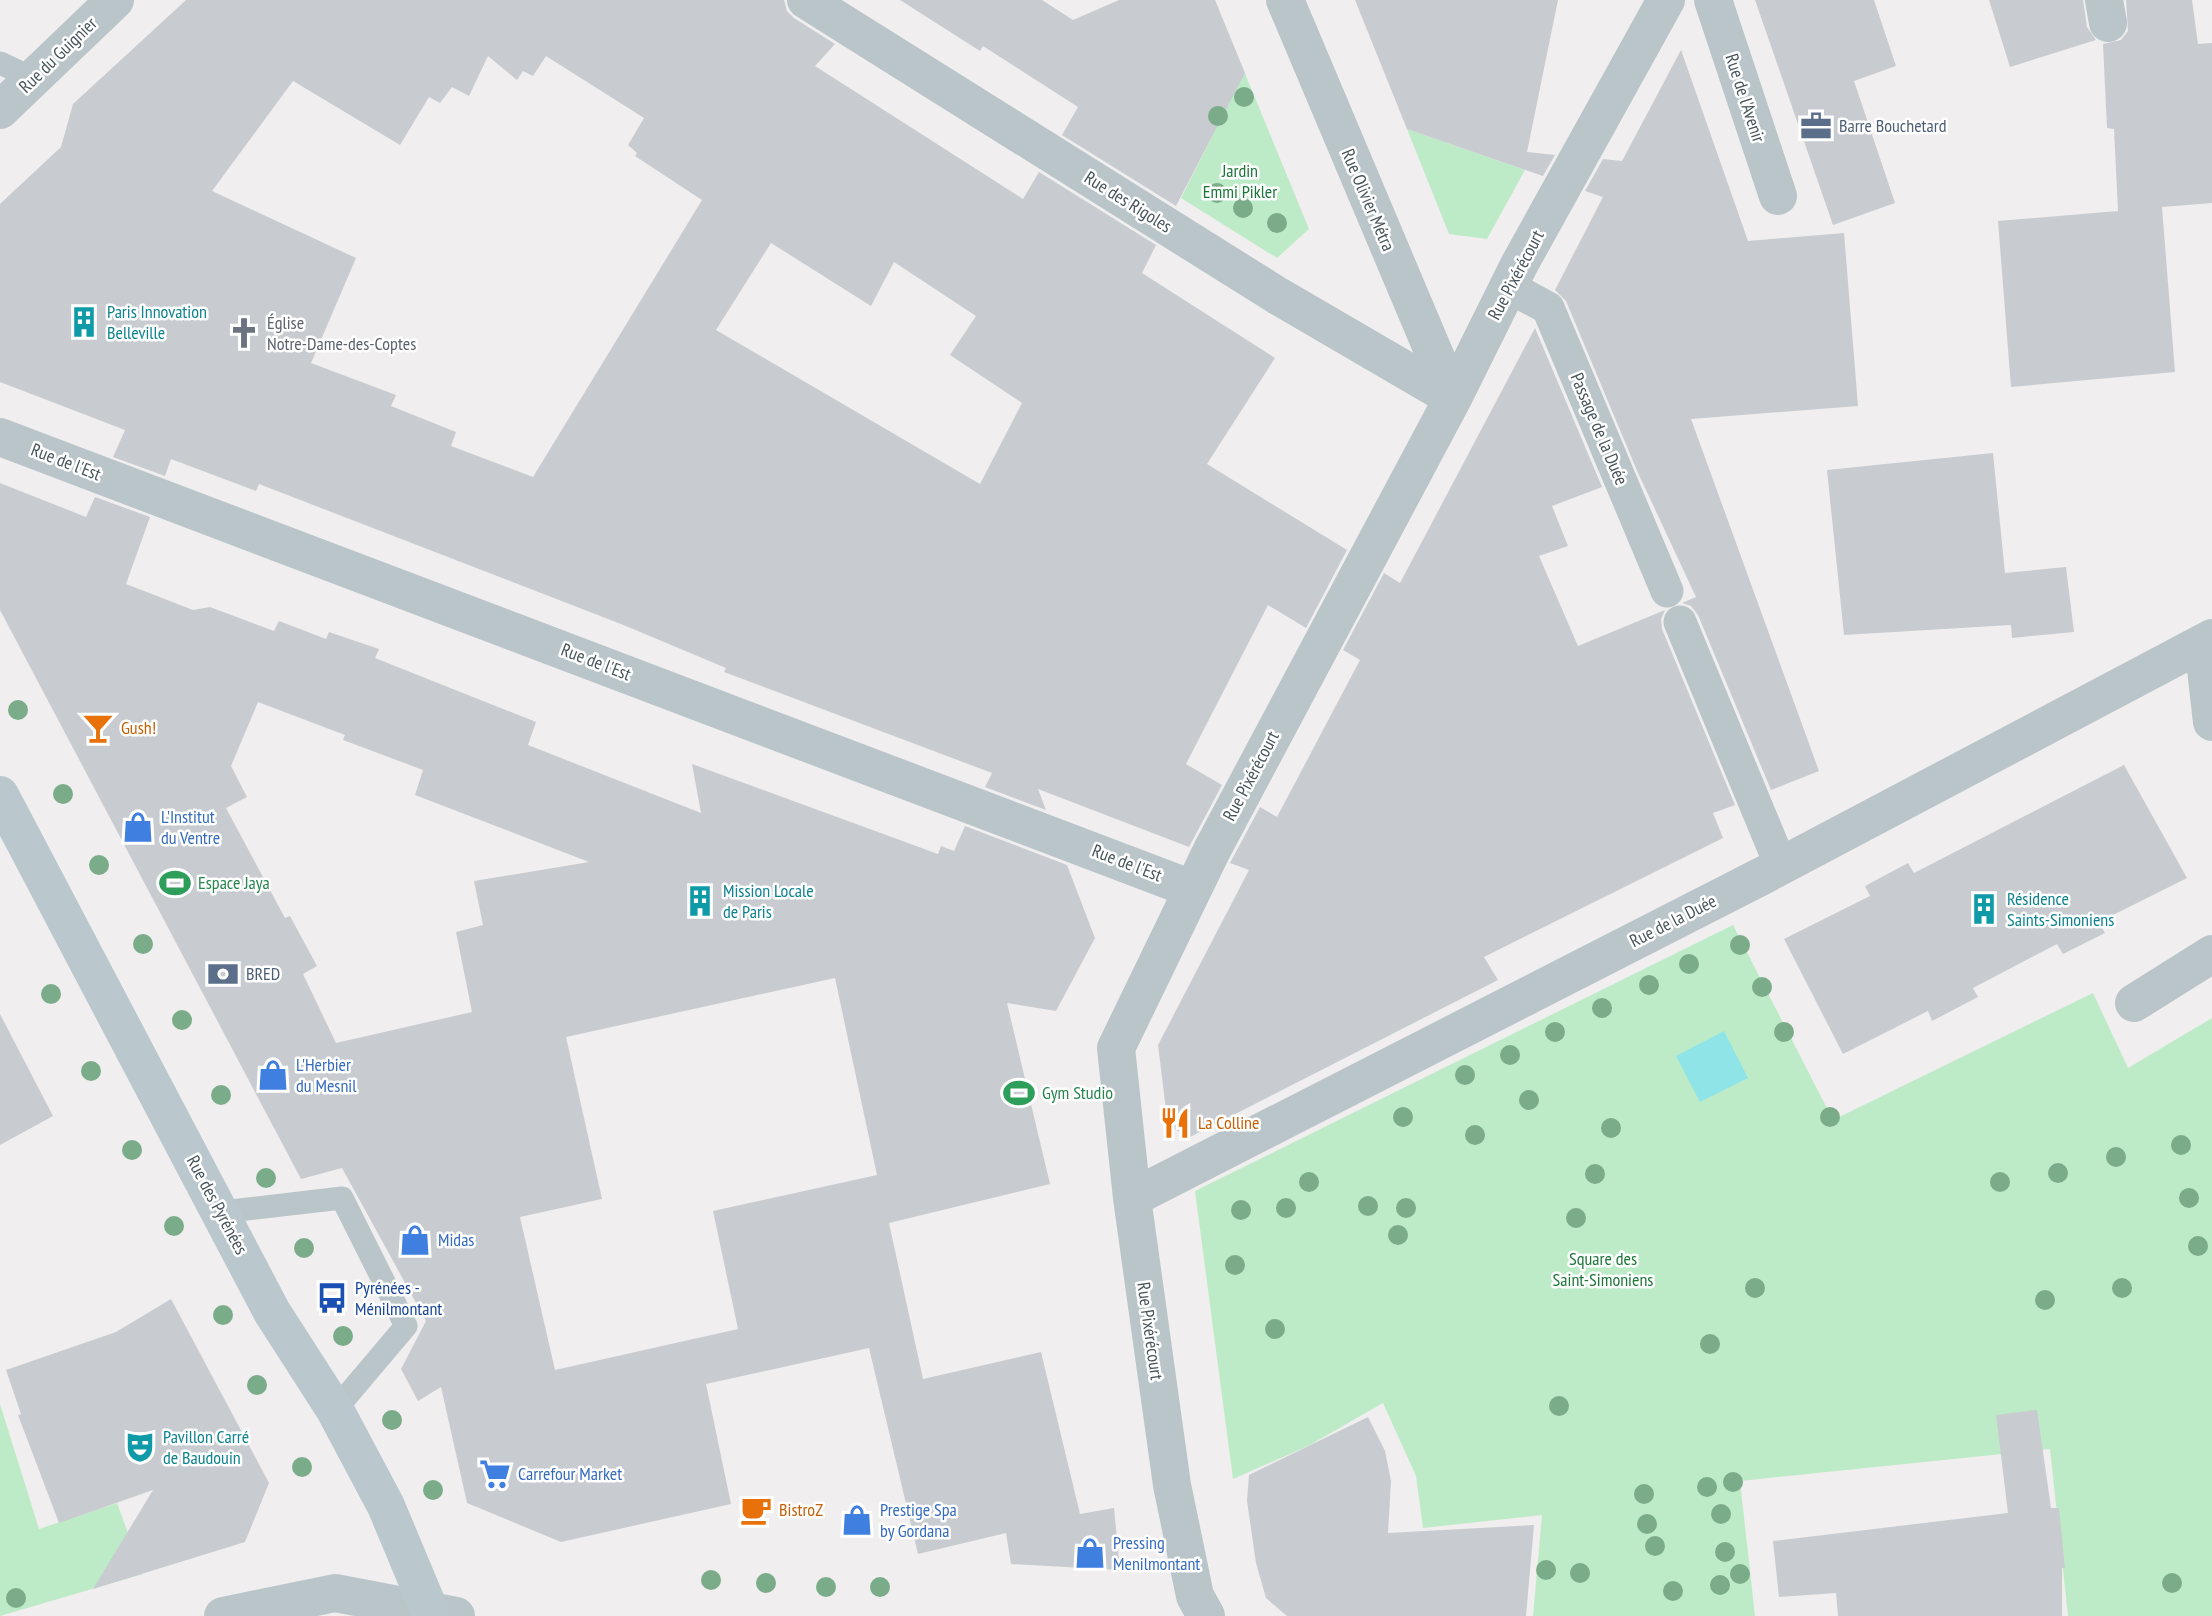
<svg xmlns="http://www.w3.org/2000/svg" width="2212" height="1616" font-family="'PT Sans Narrow',sans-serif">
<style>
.green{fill:#beebc7}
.water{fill:#8ee4e6}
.building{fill:#c8ccd0;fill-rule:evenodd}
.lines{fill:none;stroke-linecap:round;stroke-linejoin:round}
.service{stroke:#bac5ca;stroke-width:23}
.pedestrian{stroke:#bac5ca;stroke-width:33}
.minor{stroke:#bac5ca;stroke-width:38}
.tertiary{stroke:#bac5ca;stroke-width:38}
.secondary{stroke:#bac8ce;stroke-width:38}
.tree{fill:#7bac8a}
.labels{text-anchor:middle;stroke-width:5;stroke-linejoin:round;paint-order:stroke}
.street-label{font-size:18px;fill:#47545a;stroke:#fff}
.service-label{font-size:18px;fill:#4e5e75;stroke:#fff;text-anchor:start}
.park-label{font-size:18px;fill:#1c7638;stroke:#fff}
.culture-label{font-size:18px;fill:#0d838f;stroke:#fff;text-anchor:start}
.worship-label{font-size:18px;fill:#5b616d;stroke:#fff;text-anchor:start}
.food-label{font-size:18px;fill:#c56008;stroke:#fff;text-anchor:start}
.shop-label{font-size:18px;fill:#366cbe;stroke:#fff;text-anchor:start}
.leisure-label{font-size:18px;fill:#27864d;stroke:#fff;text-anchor:start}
.transit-label{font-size:18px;fill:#164399;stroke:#fff;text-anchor:start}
</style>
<rect width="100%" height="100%" fill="#f0eeee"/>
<path class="green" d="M1212,58L1244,71L1309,229L1277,258L1181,198L1211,139L1170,120Z
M1407,129L1525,170L1487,239L1449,234Z
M1733,925L1833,1120L2093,993L2128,1068L2212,1018V1616H2068L2050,1449L1740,1481L1755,1616H1533L1542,1515L1423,1528L1416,1476L1383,1403L1308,1446L1233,1479L1195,1191Z
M0,1404L39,1529L117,1503L143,1574L0,1616Z"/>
<path class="water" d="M1724,1031L1748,1078L1700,1102L1676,1056Z"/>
<path class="building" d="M186,0H784L787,11L794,18L835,44L815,66L1023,199L1039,172L1156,245L1142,273L1275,358L1207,464L1347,550L1306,628L1268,605L1186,764L1222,785L1189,847L1038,789L1046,810L985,787L992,773L724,672L726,668L621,624L259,484L256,491L171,459L165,476L113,457L125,430L0,382V204L61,147L73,104ZM488,56L517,80L523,71L533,76L546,56L644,118L628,145L637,153L635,156L702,200L533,477L451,446L456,432L391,406L396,395L311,363L356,258L212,191L293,81L400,145L429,97L440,103L452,87L469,96ZM771,243L871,306L894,262L976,316L950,355L1022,403L980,484L716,330Z
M900,0H1042L1073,20L1119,0H1215L1245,73L1176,206L1062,135L1078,107L983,46L980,51Z
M1355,0H1558L1527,152L1555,155L1543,176L1407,129Z
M1755,0H1874L1896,66L1854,81L1895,203L1833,225Z
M1989,0H2083L2087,27L2096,40L2010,67Z
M2126,0H2192L2198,44L2212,43V203L2162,207L2175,372L2011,387L1998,221L2118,211L2114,129L2107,128L2103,44L2121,40L2128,31Z
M1681,50L1748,241L1844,233L1858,406L1691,419L1819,771L1771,790L1698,615L1691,606L1682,603L1696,597L1638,473L1566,301L1555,290L1603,197L1585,191L1603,159L1622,161Z
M1535,328L1602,487L1552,506L1568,546L1539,556L1578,646L1665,610L1661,619L1662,629L1735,805L1713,813L1723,838L1484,957L1498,980L1190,1137L1168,1126L1158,1045L1249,870L1230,863L1260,807L1277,817L1360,660L1343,650L1384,573L1400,583Z
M1993,453L2005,573L2066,567L2074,632L2012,638L2011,625L1844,635L1827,470Z
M0,483L86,517L95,497L150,517L126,584L193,610L210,607L274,631L279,621L326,639L329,632L379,649L375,658L536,722L528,745L701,813L692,764L938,854L941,846L954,851L965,826L1067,865L1095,938L1056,1011L1007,1003L1050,1184L889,1223L923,1379L1041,1352L1080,1514L1114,1508L1120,1570L1011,1564L1006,1533L918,1554L869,1348L706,1384L731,1504L561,1542L467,1503L441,1387L418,1401L401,1369L426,1321L342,1168L301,1179L0,610ZM258,702L345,735L343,740L423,770L415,795L589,862L474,881L483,925L456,932L472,1012L336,1043L303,974L317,966L290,916L285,918L226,808L247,797L231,766ZM835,978L877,1175L713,1211L738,1329L555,1370L520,1217L602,1199L566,1037Z
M2124,765L2187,878L2099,922L2105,933L2063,954L2057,944L1973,988L1978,997L1932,1021L1928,1011L1843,1054L1784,939L1870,896L1865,886L1908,863L1914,873Z
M0,1014L53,1116L0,1145Z
M171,1299L269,1483L245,1542L93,1589L153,1490L59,1523L18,1415L21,1414L6,1370L116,1332Z
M2037,1410L2051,1508H2059L2065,1568H2062V1616H1838L1836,1593L1779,1597L1773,1541L2008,1513L1996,1415Z
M1368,1417L1385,1451L1391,1481L1388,1533L1534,1525L1526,1616H1287L1266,1598L1256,1563L1247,1501L1249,1475Z"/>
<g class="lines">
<path class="service" d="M0,63L34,79
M222,1212L342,1198L406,1326L335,1410"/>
<path class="pedestrian" d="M1509,287L1548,308L1667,591
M1680,622L1781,866"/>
<path class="minor" d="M806,0L1278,296L1453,398
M1285,0L1453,398
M1713,0L1778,196
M2104,0L2108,23
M0,110L115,0
M0,437L1192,889
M2203,643L2212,722
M2134,1003L2212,954
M1132,1198L1764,875L2212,638
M1206,1616L1195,1596L1172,1485L1132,1198L1116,1048L1212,850L1453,398L1519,265L1666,0"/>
<path class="tertiary" d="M223,1616L335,1593L456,1616"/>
<path class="secondary" d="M0,795L272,1312L335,1410L386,1506L432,1616"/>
</g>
<g class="tree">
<circle cx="1244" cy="97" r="10"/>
<circle cx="1218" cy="116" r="10"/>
<circle cx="1217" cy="193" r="10"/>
<circle cx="1243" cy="208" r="10"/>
<circle cx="1277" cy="223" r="10"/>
<circle cx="18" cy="710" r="10"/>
<circle cx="63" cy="794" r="10"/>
<circle cx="99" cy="865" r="10"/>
<circle cx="143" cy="944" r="10"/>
<circle cx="1740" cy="945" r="10"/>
<circle cx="1689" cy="964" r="10"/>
<circle cx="1649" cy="985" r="10"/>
<circle cx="1762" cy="987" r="10"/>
<circle cx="51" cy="994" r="10"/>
<circle cx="1602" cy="1008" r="10"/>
<circle cx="182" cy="1020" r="10"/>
<circle cx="1555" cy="1032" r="10"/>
<circle cx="1784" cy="1032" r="10"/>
<circle cx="1510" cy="1055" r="10"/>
<circle cx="91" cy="1071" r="10"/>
<circle cx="1465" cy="1075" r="10"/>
<circle cx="221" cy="1095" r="10"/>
<circle cx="1529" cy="1100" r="10"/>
<circle cx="1403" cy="1117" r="10"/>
<circle cx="1830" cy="1117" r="10"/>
<circle cx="1611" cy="1128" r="10"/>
<circle cx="1475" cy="1135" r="10"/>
<circle cx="2181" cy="1145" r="10"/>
<circle cx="132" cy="1150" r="10"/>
<circle cx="2116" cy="1157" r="10"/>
<circle cx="2058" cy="1173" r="10"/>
<circle cx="1595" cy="1174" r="10"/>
<circle cx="266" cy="1178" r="10"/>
<circle cx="1309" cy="1182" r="10"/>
<circle cx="2000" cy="1182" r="10"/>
<circle cx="2189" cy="1198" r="10"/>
<circle cx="1368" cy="1206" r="10"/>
<circle cx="1286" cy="1208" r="10"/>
<circle cx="1406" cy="1208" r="10"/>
<circle cx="1241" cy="1210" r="10"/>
<circle cx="1576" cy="1218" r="10"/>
<circle cx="174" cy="1226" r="10"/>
<circle cx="1398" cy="1235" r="10"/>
<circle cx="2198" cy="1246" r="10"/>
<circle cx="304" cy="1248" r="10"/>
<circle cx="1235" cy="1265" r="10"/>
<circle cx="1755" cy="1288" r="10"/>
<circle cx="2122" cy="1288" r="10"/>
<circle cx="2045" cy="1300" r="10"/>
<circle cx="223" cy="1315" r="10"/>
<circle cx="1275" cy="1329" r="10"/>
<circle cx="343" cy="1336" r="10"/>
<circle cx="1710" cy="1344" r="10"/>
<circle cx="257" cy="1385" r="10"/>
<circle cx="1559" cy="1406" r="10"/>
<circle cx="392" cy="1420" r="10"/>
<circle cx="302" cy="1467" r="10"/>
<circle cx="1733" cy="1482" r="10"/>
<circle cx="1707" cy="1487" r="10"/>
<circle cx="433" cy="1490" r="10"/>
<circle cx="1644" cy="1494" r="10"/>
<circle cx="1721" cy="1514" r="10"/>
<circle cx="1647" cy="1524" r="10"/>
<circle cx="1655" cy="1546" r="10"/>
<circle cx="1725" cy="1552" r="10"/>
<circle cx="1546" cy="1570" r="10"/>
<circle cx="1580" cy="1573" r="10"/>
<circle cx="1740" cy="1574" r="10"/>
<circle cx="711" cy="1580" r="10"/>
<circle cx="766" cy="1583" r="10"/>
<circle cx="2172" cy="1583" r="10"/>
<circle cx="1720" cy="1585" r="10"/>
<circle cx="826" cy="1587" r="10"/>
<circle cx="880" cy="1587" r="10"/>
<circle cx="1673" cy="1591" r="10"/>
<circle cx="16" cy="1598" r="10"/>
</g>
<defs>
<symbol id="office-bare" viewBox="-9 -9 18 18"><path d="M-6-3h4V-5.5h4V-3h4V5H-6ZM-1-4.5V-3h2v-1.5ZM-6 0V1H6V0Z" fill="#5c6f8a" stroke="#fff" stroke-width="2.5" paint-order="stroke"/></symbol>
<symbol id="building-bare" viewBox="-9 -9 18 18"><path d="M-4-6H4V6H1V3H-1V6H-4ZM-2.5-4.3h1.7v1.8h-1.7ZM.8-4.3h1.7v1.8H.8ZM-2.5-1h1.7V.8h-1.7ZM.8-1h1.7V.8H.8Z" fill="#0f9aa8" stroke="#fff" stroke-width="2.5" paint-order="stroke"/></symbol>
<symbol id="church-bare" viewBox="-9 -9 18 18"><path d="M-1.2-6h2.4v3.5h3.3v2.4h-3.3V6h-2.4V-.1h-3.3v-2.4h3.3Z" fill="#6b7280" stroke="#fff" stroke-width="2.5" paint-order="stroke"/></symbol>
<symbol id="bar-bare" viewBox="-9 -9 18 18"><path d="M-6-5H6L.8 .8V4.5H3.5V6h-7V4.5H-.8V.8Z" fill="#e8710a" stroke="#fff" stroke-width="2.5" paint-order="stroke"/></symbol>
<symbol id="shop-bare" viewBox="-9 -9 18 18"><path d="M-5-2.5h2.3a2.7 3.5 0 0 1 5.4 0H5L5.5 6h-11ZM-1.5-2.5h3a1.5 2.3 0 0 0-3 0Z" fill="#3f7fe0" stroke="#fff" stroke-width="2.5" paint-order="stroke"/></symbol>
<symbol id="stadium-bare" viewBox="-9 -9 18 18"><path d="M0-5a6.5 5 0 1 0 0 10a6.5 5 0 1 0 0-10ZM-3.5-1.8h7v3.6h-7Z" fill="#2e9e5b" stroke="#fff" stroke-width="2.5" paint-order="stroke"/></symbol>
<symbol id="bank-bare" viewBox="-9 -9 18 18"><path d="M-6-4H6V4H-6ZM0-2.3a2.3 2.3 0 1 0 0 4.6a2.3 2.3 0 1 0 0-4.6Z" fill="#5c6f8a" stroke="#fff" stroke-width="2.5" paint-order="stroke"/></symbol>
<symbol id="restaurant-bare" viewBox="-9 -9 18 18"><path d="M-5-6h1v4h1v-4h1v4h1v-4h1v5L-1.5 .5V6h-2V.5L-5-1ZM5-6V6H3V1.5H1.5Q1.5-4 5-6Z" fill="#e8710a" stroke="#fff" stroke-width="2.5" paint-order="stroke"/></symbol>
<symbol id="bus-bare" viewBox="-9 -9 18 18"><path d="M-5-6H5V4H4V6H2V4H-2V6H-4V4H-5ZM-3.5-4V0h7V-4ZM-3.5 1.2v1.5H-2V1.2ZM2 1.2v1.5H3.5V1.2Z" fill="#1a4fb4" stroke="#fff" stroke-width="2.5" paint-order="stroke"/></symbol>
<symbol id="theatre-bare" viewBox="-9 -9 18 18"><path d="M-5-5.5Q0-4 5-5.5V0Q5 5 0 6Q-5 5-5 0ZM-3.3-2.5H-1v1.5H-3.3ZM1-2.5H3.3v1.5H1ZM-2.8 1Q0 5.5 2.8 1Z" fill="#0f9aa8" stroke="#fff" stroke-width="2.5" paint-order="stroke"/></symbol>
<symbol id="supermarket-bare" viewBox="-9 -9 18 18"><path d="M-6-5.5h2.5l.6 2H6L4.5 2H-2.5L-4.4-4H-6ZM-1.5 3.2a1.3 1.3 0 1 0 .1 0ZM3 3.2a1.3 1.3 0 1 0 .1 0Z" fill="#3f7fe0" stroke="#fff" stroke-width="2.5" paint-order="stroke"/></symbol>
<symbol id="cafe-bare" viewBox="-9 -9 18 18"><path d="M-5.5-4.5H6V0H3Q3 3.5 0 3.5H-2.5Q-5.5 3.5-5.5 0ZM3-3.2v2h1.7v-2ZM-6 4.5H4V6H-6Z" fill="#e8710a" stroke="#fff" stroke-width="2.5" paint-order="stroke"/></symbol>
</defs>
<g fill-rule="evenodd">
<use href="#office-bare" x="1794" y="104" width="44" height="44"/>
<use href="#building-bare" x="62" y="300" width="44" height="44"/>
<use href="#church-bare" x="222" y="311" width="44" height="44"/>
<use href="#bar-bare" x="76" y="706" width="44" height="44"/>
<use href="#shop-bare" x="116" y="805" width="44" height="44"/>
<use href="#stadium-bare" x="153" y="861" width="44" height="44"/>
<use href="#building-bare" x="678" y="879" width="44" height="44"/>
<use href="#building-bare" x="1962" y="887" width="44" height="44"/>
<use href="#bank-bare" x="201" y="952" width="44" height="44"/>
<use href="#shop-bare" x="251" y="1053" width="44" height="44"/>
<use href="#stadium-bare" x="997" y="1071" width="44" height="44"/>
<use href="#restaurant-bare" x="1153" y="1101" width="44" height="44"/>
<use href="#shop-bare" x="393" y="1218" width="44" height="44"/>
<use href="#bus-bare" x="310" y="1276" width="44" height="44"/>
<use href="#theatre-bare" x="118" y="1425" width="44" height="44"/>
<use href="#supermarket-bare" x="473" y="1452" width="44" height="44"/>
<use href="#cafe-bare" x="734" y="1488" width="44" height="44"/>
<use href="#shop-bare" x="835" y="1498" width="44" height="44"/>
<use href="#shop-bare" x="1068" y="1531" width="44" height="44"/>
</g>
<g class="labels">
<g class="street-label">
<text transform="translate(58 55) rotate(-44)" y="6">Rue du Guignier</text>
<text transform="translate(1745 98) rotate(72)" y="6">Rue de l'Avenir</text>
<text transform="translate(1368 200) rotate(67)" y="6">Rue Olivier Métra</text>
<text transform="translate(1128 202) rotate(32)" y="6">Rue des Rigoles</text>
<text transform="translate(1516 275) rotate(-62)" y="6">Rue Pixérécourt</text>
<text transform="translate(1599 429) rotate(67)" y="6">Passage de la Duée</text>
<text transform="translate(66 462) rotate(21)" y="6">Rue de l'Est</text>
<text transform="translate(596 662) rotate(21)" y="6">Rue de l'Est</text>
<text transform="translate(1251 776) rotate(-62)" y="6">Rue Pixérécourt</text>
<text transform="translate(1127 863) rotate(21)" y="6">Rue de l'Est</text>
<text transform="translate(1673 921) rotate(-27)" y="6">Rue de la Duée</text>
<text transform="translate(217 1205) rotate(62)" y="6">Rue des Pyrénées</text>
<text transform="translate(1150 1331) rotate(82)" y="6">Rue Pixérécourt</text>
</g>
<g class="service-label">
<text x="1839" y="132">Barre Bouchetard</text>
<text x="246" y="980">BRED</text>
</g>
<g class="park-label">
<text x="1240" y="177">Jardin<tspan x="1240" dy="21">Emmi Pikler</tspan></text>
<text x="1603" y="1265">Square des<tspan x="1603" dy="21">Saint-Simoniens</tspan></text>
</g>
<g class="culture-label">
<text x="107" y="318">Paris Innovation<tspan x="107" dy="21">Belleville</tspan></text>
<text x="723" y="897">Mission Locale<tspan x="723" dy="21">de Paris</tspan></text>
<text x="2007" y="905">Résidence<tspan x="2007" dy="21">Saints-Simoniens</tspan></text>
<text x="163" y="1443">Pavillon Carré<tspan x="163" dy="21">de Baudouin</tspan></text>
</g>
<g class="worship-label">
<text x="267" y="329">Église<tspan x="267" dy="21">Notre-Dame-des-Coptes</tspan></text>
</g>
<g class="food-label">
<text x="121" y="734">Gush!</text>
<text x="1198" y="1129">La Colline</text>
<text x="779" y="1516">BistroZ</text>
</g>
<g class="shop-label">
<text x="161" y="823">L'Institut<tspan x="161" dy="21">du Ventre</tspan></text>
<text x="296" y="1071">L'Herbier<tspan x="296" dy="21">du Mesnil</tspan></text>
<text x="438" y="1246">Midas</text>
<text x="518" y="1480">Carrefour Market</text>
<text x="880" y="1516">Prestige Spa<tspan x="880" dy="21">by Gordana</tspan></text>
<text x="1113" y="1549">Pressing<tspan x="1113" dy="21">Menilmontant</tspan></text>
</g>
<g class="leisure-label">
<text x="198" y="889">Espace Jaya</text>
<text x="1042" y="1099">Gym Studio</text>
</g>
<g class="transit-label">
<text x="355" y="1294">Pyrénées -<tspan x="355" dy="21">Ménilmontant</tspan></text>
</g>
</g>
</svg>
